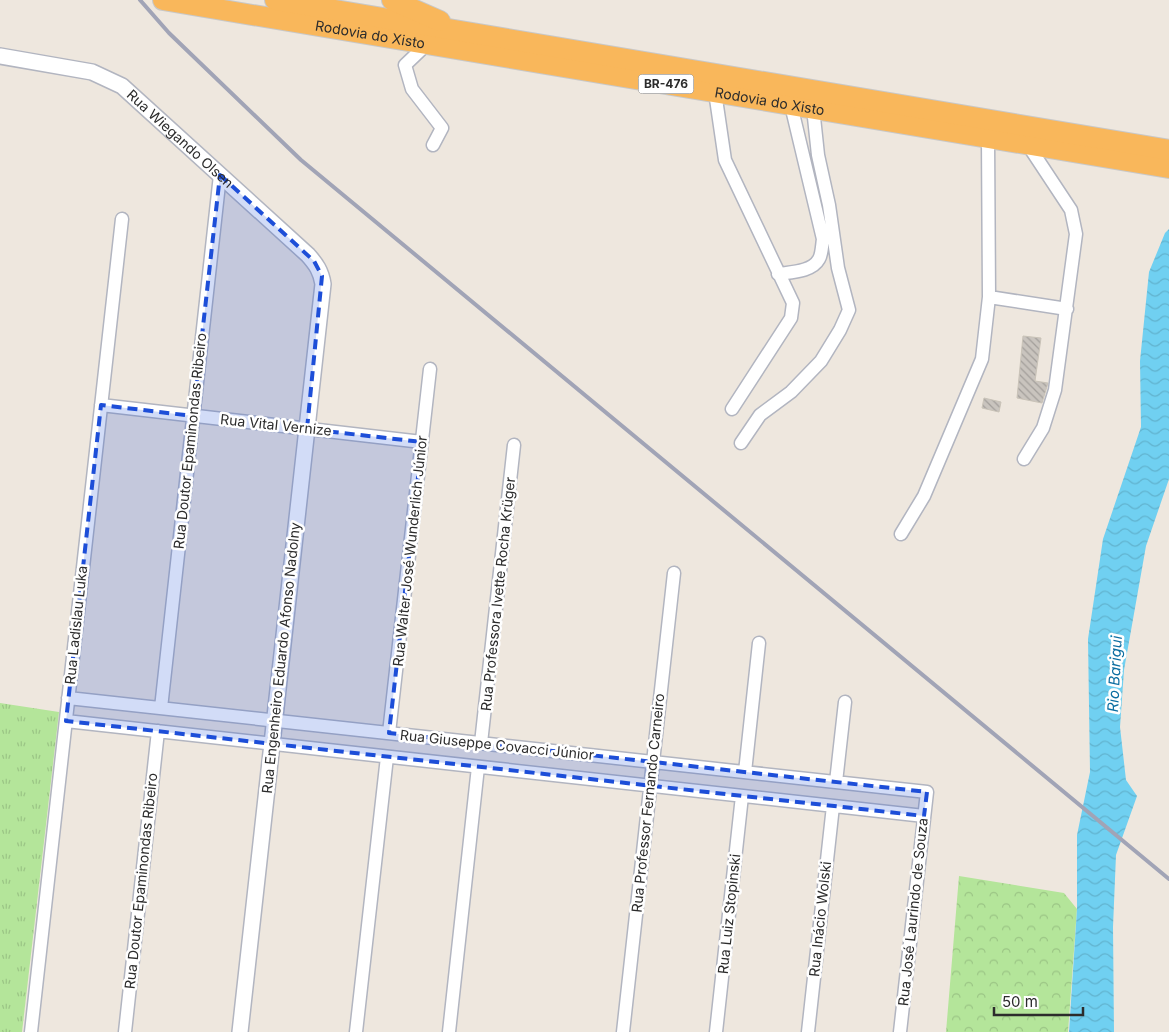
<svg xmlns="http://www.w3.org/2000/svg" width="1169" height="1032" font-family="Inter,sans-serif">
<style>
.forest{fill:url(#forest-crowns)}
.park{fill:url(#park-tufts)}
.water{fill:url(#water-waves)}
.building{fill:url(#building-back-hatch);stroke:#c9c3b8}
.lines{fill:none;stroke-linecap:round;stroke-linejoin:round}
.minor-casing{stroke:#b2b5c0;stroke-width:15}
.tertiary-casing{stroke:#b2b5c0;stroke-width:18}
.trunk-casing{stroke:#c8c8c8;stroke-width:22}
.minor{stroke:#fff;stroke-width:12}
.tertiary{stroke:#fff;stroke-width:15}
.trunk{stroke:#f9b75b;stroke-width:20}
.rail{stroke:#a1a4b6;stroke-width:4}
.marked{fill:#1d4ed8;fill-opacity:0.2;stroke:#1d4ed8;stroke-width:4;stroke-dasharray:10 6;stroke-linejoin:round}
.labels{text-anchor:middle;stroke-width:5;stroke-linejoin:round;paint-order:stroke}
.shield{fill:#fff;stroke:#6b6b6b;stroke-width:1}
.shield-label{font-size:12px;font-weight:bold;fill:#2c2c2c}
.street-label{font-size:14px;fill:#2c2c2c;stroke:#fff}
.water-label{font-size:15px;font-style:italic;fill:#0c6ea1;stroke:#fff}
</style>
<defs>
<pattern id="forest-crowns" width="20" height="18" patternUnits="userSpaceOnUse" patternTransform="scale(1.25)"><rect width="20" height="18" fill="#b4e59a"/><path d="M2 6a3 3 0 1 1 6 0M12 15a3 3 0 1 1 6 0" fill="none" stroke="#9bc585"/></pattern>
<pattern id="park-tufts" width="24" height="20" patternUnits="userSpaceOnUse" patternTransform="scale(1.25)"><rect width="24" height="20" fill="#b4e59a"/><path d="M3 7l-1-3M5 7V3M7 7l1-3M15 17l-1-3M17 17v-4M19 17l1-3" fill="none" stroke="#9bc585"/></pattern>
<pattern id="water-waves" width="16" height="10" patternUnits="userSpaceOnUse" patternTransform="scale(1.25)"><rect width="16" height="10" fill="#70d0f1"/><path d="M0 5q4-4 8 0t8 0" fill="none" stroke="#61b3cf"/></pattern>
<pattern id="building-back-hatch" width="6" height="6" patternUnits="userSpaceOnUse" patternTransform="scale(1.25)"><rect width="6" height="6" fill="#c9c4be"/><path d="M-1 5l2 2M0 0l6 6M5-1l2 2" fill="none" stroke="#a39f9b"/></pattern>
</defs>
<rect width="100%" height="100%" fill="#eee7de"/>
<path class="forest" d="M959,876L1064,893L1077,909L1068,1032H946Z"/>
<path class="park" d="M0,703L59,712L22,1032H0Z"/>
<path class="water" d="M1169,229V479L1146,546L1124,670L1120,727L1126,780L1137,796L1116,855L1113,927L1114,1032H1069L1077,909V835L1090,772L1088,639L1103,539L1141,427L1140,361L1149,272L1165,233Z"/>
<path class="building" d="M1023,336L1041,338L1035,381L1048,383L1042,403L1017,398Z
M984,398L1001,402L999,412L982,408Z"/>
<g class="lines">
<defs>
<path id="minor" d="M427,44L405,65L412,89L442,128L433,145
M715,92L725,160L793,303L791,318L732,409
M778,274C791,272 812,272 819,259C822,254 822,245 823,239L791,105
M989,297L1067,309
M101,405L422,442
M741,443L760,415L791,392L821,361L840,330L849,310L838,268L829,205L818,155L813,108
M1024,459L1043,428L1055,390L1076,234L1071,210L1028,145
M901,534L924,496L982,359L989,297L988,138
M68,698L927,792L900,1032
M161,708L220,175
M66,721L924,816
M389,733L430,369
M481,743L514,445
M745,772L759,643
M836,782L845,702
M31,1032L122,219
M125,1032L158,731
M356,1032L387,757
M449,1032L478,767
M623,1032L674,573
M716,1032L742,796
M808,1032L833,806"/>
<g id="tertiary">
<path id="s1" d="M0,56L92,72L122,86L308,255C316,264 321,271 323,284L240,1032"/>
</g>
<g id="trunk">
<path id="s2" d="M163,0L1169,168"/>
<path d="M275,0L1169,150"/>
<path d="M392,0L440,21"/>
</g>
</defs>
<use href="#minor" class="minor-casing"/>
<use href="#tertiary" class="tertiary-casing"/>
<use href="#trunk" class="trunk-casing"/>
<use href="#minor" class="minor"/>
<use href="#tertiary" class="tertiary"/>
<use href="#trunk" class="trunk"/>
<path class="rail" d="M140,0L169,33L301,160L1169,879"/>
</g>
<path class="marked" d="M220,175L314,261L322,276L307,429L422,442L389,733L927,792L924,816L66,721L101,405L193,416Z"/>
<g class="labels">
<rect class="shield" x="638.5" y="74.5" width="55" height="19" rx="4"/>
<g class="shield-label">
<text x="666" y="88">BR-476</text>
</g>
<g class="street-label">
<text dy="5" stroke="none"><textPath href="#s2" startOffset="210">Rodovia do Xisto</textPath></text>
<text dy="5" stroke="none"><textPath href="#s2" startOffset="615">Rodovia do Xisto</textPath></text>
<text dy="5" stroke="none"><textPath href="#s1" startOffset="205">Rua Wiegando Olsen</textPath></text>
<text transform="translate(276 425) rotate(6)" y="5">Rua Vital Vernize</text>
<text transform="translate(190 441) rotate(-84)" y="5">Rua Doutor Epaminondas Ribeiro</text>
<text transform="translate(410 551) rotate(-84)" y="5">Rua Walter José Wunderlich Júnior</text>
<text transform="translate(498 594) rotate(-84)" y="5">Rua Professora Ivette Rocha Krüger</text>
<text transform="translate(76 625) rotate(-84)" y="5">Rua Ladislau Luka</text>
<text transform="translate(281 658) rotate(-84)" y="5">Rua Engenheiro Eduardo Afonso Nadolny</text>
<text transform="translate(497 745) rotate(6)" y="5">Rua Giuseppe Covacci Júnior</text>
<text transform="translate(648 803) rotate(-84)" y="5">Rua Professor Fernando Carneiro</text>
<text transform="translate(141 881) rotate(-84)" y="5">Rua Doutor Epaminondas Ribeiro</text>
<text transform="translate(913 912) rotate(-84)" y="5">Rua José Laurindo de Souza</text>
<text transform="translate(729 914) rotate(-84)" y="5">Rua Luiz Stopinski</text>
<text transform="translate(820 919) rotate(-84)" y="5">Rua Inácio Wolski</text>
</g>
<g class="water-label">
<text transform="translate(1115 674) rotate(-87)" y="5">Rio Barigui</text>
</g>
</g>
<path d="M994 1007v8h89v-8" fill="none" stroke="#2c2c2c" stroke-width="2.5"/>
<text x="1002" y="1007" font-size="15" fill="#2c2c2c" stroke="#ffffff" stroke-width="4" paint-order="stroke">50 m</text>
</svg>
